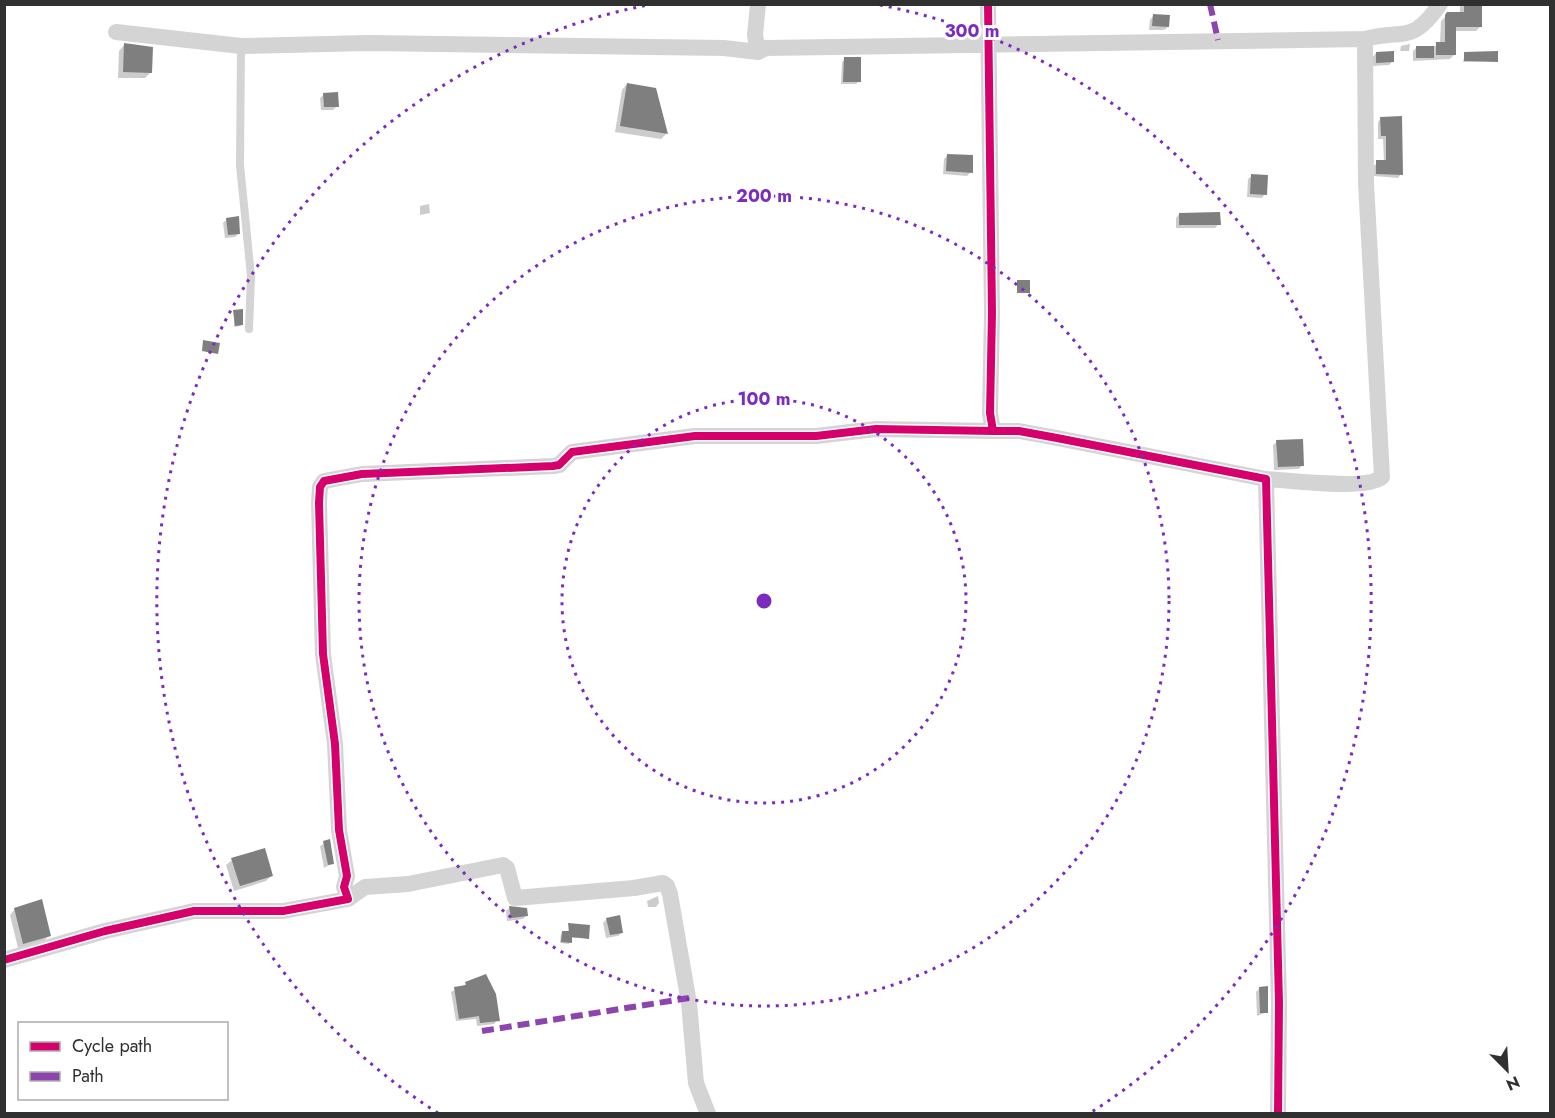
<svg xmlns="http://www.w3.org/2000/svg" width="1555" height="1118" font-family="Jost,sans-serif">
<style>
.shadow{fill:#0003}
.building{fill:#7f7f7f}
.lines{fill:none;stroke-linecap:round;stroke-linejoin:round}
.lane{stroke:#d4d4d4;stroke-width:8}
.street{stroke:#d4d4d4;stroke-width:16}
.quiet{stroke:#8e44ad;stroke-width:6;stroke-dasharray:12 6;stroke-linecap:butt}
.cycleway-casing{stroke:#fff;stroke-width:11}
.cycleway{stroke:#d6006c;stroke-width:8}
.ring{fill:none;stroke:#7b2cbf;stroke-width:3;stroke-dasharray:3 6}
.centre{fill:#7b2cbf;stroke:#fff;stroke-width:3}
.ring-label{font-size:18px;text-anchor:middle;font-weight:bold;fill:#7b2cbf;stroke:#fff;stroke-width:6;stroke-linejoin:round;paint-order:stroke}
</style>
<rect width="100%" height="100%" fill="#fff"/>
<path class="shadow" d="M1460,4H1481V26L1476,31H1455V54L1450,59L1413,61V51L1417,47H1433L1440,43L1441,21L1448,14H1460Z
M1153,16L1168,27L1164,30H1149L1150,20Z
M1410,44L1409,51H1400L1401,46Z
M124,45L151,72L145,78H118L119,51Z
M1376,53L1393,61L1389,65L1373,66V57Z
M1465,53L1496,61L1463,62Z
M845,59L859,81L856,84H841L842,62Z
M627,84L666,134L661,139L615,132L622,90Z
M324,94L337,106L333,110H321L320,98Z
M1381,118L1401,174L1398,178L1374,176V165L1384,162L1383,139H1378V122Z
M947,156L971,172L967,176L943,174L944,159Z
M1252,176L1265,194L1262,198L1247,197L1248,179Z
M429,204L430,213L420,215V206Z
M1179,214L1219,224L1215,228H1176V218Z
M227,219L239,233L235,237L225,238L223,223Z
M234,312L241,325L240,326L234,327Z
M1277,442L1302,465L1299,469L1274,470L1273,445Z
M329,841L333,863L324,868L320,846Z
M232,860L272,875L266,881L234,891L226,865Z
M658,896L659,903L656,907H648L647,901Z
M509,908L526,909L527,915L523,919L507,921L506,911Z
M15,909L49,935L44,941L18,948L10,915Z
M607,919L621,933L618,936L606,938L603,923Z
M569,924L588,938H570L569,944L560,943L561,934L568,933Z
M466,984L498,1020L494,1024L477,1026L476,1019L456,1021L451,992Z
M1260,988L1267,1012L1257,1016L1256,992Z"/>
<path class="building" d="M1464,4H1482V27H1456V55H1436V42H1445V15L1447,12H1464Z
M1153,14L1170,15L1169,27L1152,26Z
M124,43L153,47L152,73L123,72Z
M1416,46H1434V58H1416Z
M1394,51V62L1376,63V52Z
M1498,51V62L1464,61V52Z
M844,57H861V82H843Z
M627,83L656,88L668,134L620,126Z
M338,92L339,107H324L323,93Z
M1402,116L1403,175L1376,174V160H1386V136H1381L1380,117Z
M947,154L973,155V173L946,171Z
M1251,174L1268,175L1267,195L1250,194Z
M1220,212L1221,225H1179V213Z
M239,216L240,234L228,235L226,218Z
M1017,280H1030V293H1017Z
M243,309V325L235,326L233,310Z
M203,340L220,343L218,354L202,351Z
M1303,439L1304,466L1278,467L1276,440Z
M330,839L334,864L328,865L323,841Z
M265,848L273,876L240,886L231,858Z
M42,899L51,936L23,944L14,908Z
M509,906L527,908L528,916L511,918Z
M620,915L623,933L610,935L606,918Z
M568,923L590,925L589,939L572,937V943L561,942L562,931H569Z
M486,974L496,994L500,1021L480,1023L479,1016L459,1019L454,987L466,985L465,982Z
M1268,986V1013H1260L1259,987Z"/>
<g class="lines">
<path class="lane" d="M241,46L240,165L251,276L249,329"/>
<path class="street" d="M758,4L755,35L758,52L766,48L1365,39C1404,28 1411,46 1440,4
M988,4L992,313L990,413L993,431H1019L1057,438L1266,479L1279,1003L1278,1114
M116,32L241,46L369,43L724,48L758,52
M1266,479C1288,480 1367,491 1382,477L1366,183L1365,39
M348,899L365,887L408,884L503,865L507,868L515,898L634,888L663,883L667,886L670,894L689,1003L696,1083L708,1114
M4,960L105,931L194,911H283L348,899L344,887L347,876L339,830L335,744L323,654L319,503L320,487L324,481L362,474L553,466L559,465L572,452L695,436H816L876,429L993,431"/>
<path class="quiet" d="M1210,4L1218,40
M482,1031L689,998"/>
<defs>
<path id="cycleway" d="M988,4L992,313L990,413L993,431H1019L1057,438L1266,479L1279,1003L1278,1114
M4,960L105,931L194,911H283L348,899L344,887L347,876L339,830L335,744L323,654L319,503L320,487L324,481L362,474L553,466L559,465L572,452L695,436H816L876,429L993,431"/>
</defs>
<use href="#cycleway" class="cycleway-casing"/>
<use href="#cycleway" class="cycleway"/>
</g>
<g class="ring">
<circle cx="764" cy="601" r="202"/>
<circle cx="764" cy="601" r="405"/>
<path d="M438 1113A607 607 0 0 1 648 5M880 5A607 607 0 0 1 1090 1113"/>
</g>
<circle cx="764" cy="601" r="9" class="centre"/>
<g class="ring-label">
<text x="972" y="37">300 m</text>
<text x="764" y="202">200 m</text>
<text x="764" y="405">100 m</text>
</g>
<rect width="1555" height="1118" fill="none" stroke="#303030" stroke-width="12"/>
<rect x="18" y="1022" width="210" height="78" fill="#ffffff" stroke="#acacac" stroke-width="1.5"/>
<rect x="30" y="1042" width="30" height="9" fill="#d6006c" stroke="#acacac" stroke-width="1.5"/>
<text x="72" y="1052" font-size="18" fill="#303030">Cycle path</text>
<rect x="30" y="1072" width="30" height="9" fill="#8e44ad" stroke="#acacac" stroke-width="1.5"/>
<text x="72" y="1082" font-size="18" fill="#303030">Path</text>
<g transform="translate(1507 1070) rotate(156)" stroke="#ffffff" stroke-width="4.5" paint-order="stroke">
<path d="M0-4.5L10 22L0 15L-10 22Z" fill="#303030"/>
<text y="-9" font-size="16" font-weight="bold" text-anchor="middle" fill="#303030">N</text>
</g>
</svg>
